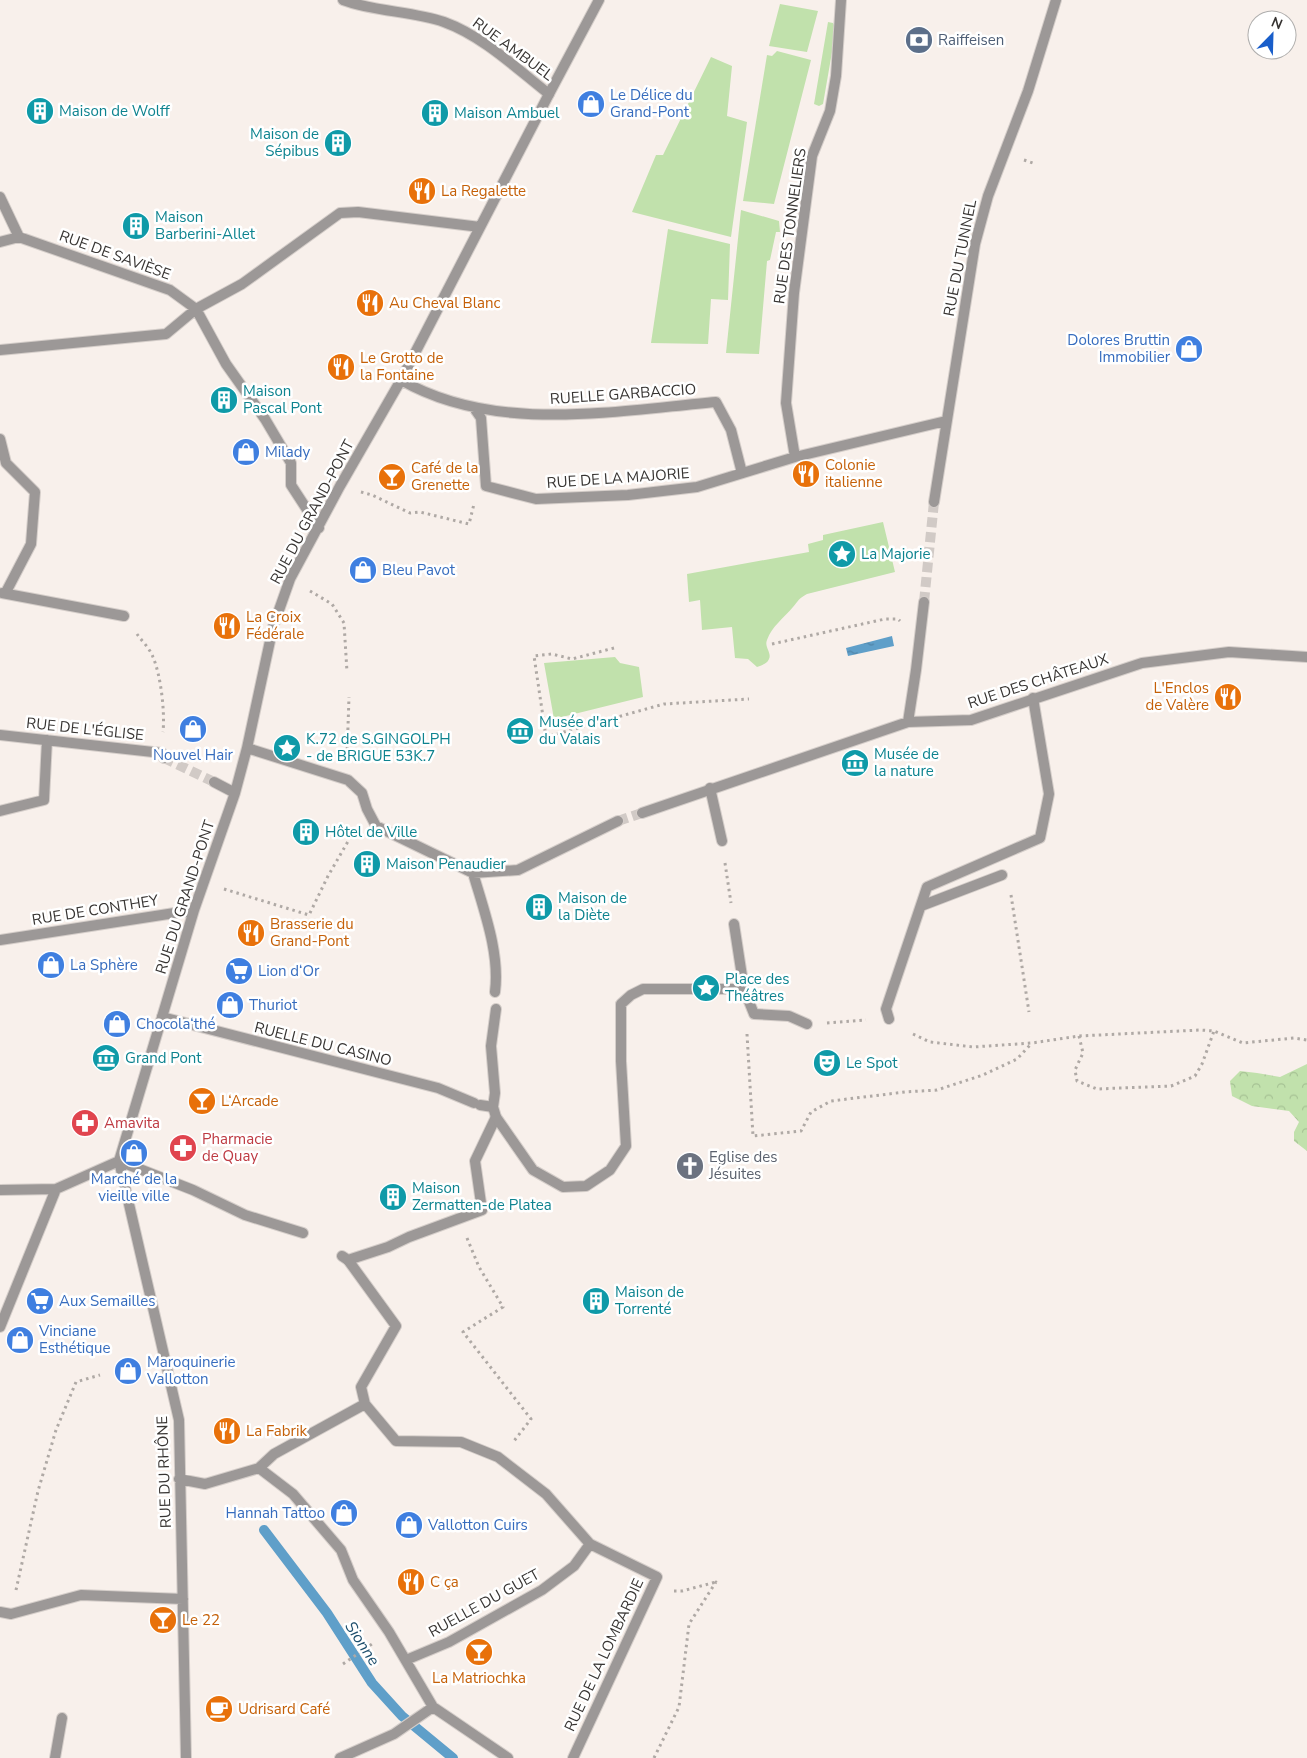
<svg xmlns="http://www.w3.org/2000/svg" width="1307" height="1758" font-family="'Nunito Sans',sans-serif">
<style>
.green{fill:#c1e1ac}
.forest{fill:url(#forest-crowns)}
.water{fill:url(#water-ripples)}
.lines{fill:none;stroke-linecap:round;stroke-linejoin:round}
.stream{stroke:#5f9fc9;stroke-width:10}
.street-tunnel{stroke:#d1cac6;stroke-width:10;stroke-dasharray:10 5;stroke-linecap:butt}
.lane-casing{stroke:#d5ceca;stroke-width:12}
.street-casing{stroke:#d5ceca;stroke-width:12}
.path{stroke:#afa9a5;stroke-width:3;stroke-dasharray:2.5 4;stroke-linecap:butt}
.lane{stroke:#9c9897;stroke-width:10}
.street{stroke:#9c9897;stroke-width:10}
.labels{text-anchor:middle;stroke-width:5;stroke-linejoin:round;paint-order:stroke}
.service-label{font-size:15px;fill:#4e5e75;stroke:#fff;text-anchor:start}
.street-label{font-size:15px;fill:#373432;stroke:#fff}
.shop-label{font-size:15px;fill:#366cbe;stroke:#fff;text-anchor:start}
.culture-label{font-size:15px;fill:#0d838f;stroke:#fff;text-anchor:start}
.food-label{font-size:15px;fill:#c56008;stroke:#fff;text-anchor:start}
.health-label{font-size:15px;fill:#be3a42;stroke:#fff;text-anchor:start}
.worship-label{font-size:15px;fill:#5b616d;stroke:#fff;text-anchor:start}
.water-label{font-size:16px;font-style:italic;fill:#1e4f6d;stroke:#fff}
</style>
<defs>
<pattern id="forest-crowns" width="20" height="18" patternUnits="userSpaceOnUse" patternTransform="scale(1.25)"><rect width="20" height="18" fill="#c1e1ac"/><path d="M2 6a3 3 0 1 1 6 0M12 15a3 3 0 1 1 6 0" fill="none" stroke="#a6c294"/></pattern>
<pattern id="water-ripples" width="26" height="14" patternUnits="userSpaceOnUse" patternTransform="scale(1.25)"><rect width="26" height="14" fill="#5f9fc9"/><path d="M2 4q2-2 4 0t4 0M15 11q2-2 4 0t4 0" fill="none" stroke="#4f82a4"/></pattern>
</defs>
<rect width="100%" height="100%" fill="#f8f0eb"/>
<path class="green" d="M780,4L818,11L807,52L769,46Z
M828,22L833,23L836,29L823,104L819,106L814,104Z
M777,51L811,60L774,204L743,201L767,55L772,56Z
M711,57L732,66L727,116L747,122L731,237L632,212L656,155H663Z
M741,210L779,221L780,232H776L770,260L767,261L759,354L726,353Z
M668,229L730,244L728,300L711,299L708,344L651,343Z
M883,522L895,572L807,594C798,599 799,600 793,607C784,618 772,626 767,640C764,647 772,653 769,659C767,664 762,665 757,667L748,659L735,658L732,627L702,630L700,600L689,602L687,574L809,552L808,544L823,540V535Z
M615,657L620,663L639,667L643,697L554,719L544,663Z"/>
<path class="forest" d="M1307,1064V1151L1294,1141V1132L1299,1122L1289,1111L1252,1106L1232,1096L1230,1081L1240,1071L1257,1073L1280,1077Z"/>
<path class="water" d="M892,636L894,646L848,656L846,648Z"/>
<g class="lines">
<path class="stream" d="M264,1530L327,1613L372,1683L402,1716L453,1758"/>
<path class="street-tunnel" d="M924,602L934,502
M164,758L214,782
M618,821L642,813"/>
<defs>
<path id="lane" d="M343,0C376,12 412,11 444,22C483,36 517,69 549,94
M710,788L722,841
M921,906L1002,875
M744,989L754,1014L789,1016L807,1024
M162,1017L438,1088L474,1103
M889,1019L886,1009L927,887L1040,838L1049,794L1033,698
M480,1105L493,1107
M119,1161L193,1190L245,1215L303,1233
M342,1256L348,1260L388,1247L409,1237L482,1210L475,1161L496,1117"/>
<path id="street" d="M0,197L19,237L170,290L196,309L226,364L265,419L291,463V485L319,528
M0,242L19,237
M0,350L166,334L196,309L242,284L340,213L358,212L480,227
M401,380C495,434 614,411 716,402L731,430L742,473
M474,408L481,418L486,486L536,499L628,495L697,487L795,457L946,421
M0,439L6,463L35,492L31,544L6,592
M795,457L786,403L794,293L812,156L830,111L836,76L841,0
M934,502L975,244L988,196L1028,91L1056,0
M2,593L124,616
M908,722L916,670L924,602
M0,735L162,753L164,758
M247,748L348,780L362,793L367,809L376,826L473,873L518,870L618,821
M214,782L235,793
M0,811L44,800L47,740
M642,813L908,722L971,720L1142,663L1229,652L1307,657
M473,873C484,911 500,953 495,992
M0,940L194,910
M496,1009L491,1046L495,1093L493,1107L496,1117L533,1170L563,1187L586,1186L610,1170L626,1146L621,1061V1004L631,995L643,989H744L734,924
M0,1190L56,1189L119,1161
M348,1260L396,1326L361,1387L365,1404L396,1441L461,1442L498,1457L546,1494L590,1544L574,1566L542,1590L449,1642L406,1660
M0,1327L56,1189
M365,1404L274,1454L259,1468L293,1494L341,1550L353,1580L389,1632L433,1707L508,1758
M179,1479L205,1484L259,1468
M0,1612L11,1614L81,1595L183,1599
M55,1758L62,1718
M186,1758L179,1420L119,1161L194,910L235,793L247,748L273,627L290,579L340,486L401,380L549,94L599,0
M340,1758L394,1734L433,1707
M573,1758L657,1577L590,1544"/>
</defs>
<use href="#lane" class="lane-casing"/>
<use href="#street" class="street-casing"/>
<path class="path" d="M1024,160L1033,163
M361,492L372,495L410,513L420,512L469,524L474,504
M310,591L332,604L344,623L347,672
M137,634C142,641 150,649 153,657C161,676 165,712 163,732
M772,644L885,619H898L900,621
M614,648L572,659L552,654L534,656L546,737L664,704L749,699
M347,756L349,697
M725,863L731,903
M224,889L309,915L328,876L354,831
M1011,895L1029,1012
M827,1023L866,1020
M747,1034L753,1136L801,1131L811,1112L831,1101L905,1092L937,1090L983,1075L1017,1059L1032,1043
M913,1034L930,1042L973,1047L1032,1043L1079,1036L1200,1030L1214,1031L1243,1043L1294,1038L1307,1040
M1079,1036L1083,1053L1075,1070L1077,1081L1097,1089L1171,1086L1195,1076L1202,1064L1214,1031
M467,1238L479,1267L503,1307L463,1332L531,1419L514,1441
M16,1590L38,1491L56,1430L76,1382L100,1375
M674,1591H682L716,1582
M343,1664L372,1644
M654,1758L679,1707L689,1624L716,1582L717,1583"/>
<use href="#lane" class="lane"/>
<use href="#street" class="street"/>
</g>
<defs>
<symbol id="bank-disc" viewBox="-11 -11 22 22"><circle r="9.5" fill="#5c6f8a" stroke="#fff"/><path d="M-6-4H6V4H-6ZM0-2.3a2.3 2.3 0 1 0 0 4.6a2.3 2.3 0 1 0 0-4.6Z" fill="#fff"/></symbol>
<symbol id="shop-disc" viewBox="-11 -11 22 22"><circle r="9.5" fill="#3f7fe0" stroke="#fff"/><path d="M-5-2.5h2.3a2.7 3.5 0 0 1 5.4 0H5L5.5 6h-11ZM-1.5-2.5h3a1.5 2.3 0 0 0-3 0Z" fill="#fff"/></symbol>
<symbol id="building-disc" viewBox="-11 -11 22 22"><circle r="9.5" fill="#0f9aa8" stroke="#fff"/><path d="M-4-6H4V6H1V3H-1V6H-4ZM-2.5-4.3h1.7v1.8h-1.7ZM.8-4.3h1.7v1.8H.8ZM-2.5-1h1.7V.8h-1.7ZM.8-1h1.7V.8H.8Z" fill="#fff"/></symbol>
<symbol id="restaurant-disc" viewBox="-11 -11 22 22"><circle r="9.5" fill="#e8710a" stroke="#fff"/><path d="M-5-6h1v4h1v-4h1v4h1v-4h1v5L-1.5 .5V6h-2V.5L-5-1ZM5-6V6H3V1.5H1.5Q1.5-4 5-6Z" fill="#fff"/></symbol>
<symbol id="bar-disc" viewBox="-11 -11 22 22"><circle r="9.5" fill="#e8710a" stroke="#fff"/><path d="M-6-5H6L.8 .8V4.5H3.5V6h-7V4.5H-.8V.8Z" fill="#fff"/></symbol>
<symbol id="sight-disc" viewBox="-11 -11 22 22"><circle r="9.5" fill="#0f9aa8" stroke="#fff"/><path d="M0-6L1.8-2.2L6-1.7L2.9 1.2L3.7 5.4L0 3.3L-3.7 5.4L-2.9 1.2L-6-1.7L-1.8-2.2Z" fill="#fff"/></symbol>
<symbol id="museum-disc" viewBox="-11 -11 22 22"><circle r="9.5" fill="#0f9aa8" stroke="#fff"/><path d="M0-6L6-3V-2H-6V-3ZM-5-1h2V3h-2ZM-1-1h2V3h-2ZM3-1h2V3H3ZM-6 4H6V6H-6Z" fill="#fff"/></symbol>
<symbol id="supermarket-disc" viewBox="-11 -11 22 22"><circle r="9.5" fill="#3f7fe0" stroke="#fff"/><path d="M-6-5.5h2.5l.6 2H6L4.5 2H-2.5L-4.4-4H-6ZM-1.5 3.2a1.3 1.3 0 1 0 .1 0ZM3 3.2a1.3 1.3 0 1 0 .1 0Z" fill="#fff"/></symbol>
<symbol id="theatre-disc" viewBox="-11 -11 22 22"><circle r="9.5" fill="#0f9aa8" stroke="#fff"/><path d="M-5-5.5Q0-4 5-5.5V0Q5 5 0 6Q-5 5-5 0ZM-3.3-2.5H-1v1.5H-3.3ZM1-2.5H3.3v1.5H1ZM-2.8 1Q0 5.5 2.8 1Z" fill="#fff"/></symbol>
<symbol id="pharmacy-disc" viewBox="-11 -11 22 22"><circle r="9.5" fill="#e0444e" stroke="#fff"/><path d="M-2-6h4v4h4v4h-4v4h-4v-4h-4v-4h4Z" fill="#fff"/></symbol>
<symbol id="church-disc" viewBox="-11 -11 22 22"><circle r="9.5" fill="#6b7280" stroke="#fff"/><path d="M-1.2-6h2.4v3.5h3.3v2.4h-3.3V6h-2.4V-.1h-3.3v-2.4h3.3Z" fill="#fff"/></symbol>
<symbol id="cafe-disc" viewBox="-11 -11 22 22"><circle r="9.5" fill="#e8710a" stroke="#fff"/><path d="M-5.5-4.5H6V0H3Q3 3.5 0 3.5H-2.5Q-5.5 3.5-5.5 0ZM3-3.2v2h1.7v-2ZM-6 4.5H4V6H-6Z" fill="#fff"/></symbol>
</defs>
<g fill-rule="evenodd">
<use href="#bank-disc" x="903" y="24" width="32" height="32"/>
<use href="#shop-disc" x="575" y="88" width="32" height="32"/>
<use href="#building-disc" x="24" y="95" width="32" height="32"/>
<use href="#building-disc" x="419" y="97" width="32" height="32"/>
<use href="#building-disc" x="322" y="127" width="32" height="32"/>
<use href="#restaurant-disc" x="406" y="175" width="32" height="32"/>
<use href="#building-disc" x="120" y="210" width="32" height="32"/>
<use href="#restaurant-disc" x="354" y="287" width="32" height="32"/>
<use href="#shop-disc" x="1173" y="333" width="32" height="32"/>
<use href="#restaurant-disc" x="325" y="351" width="32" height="32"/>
<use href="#building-disc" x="208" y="384" width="32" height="32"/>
<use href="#shop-disc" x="230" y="436" width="32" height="32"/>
<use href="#restaurant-disc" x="790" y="458" width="32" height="32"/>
<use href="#bar-disc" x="376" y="461" width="32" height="32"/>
<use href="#sight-disc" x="826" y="538" width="32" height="32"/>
<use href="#shop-disc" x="347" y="554" width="32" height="32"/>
<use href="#restaurant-disc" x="211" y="610" width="32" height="32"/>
<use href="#restaurant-disc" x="1212" y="681" width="32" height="32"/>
<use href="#shop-disc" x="177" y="713" width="32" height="32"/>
<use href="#museum-disc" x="504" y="715" width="32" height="32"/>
<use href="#sight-disc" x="271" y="732" width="32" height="32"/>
<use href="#museum-disc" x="839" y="747" width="32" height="32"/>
<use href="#building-disc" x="290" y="816" width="32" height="32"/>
<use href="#building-disc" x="351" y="848" width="32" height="32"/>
<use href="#building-disc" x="523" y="891" width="32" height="32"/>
<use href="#restaurant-disc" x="235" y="917" width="32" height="32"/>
<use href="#shop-disc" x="35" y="949" width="32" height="32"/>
<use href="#supermarket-disc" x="223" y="955" width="32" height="32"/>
<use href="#sight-disc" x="690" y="972" width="32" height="32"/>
<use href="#shop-disc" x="214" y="989" width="32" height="32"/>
<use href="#shop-disc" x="101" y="1008" width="32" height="32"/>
<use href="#museum-disc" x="90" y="1042" width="32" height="32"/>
<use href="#theatre-disc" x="811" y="1047" width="32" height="32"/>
<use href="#bar-disc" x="186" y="1085" width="32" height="32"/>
<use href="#pharmacy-disc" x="69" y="1107" width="32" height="32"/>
<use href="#pharmacy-disc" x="167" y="1132" width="32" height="32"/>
<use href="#shop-disc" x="118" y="1137" width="32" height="32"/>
<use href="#church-disc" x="674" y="1150" width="32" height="32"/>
<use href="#building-disc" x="377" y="1181" width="32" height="32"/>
<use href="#supermarket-disc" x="24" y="1285" width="32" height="32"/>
<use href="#building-disc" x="580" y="1285" width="32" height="32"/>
<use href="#shop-disc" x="4" y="1324" width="32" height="32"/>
<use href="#shop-disc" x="112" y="1355" width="32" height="32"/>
<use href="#restaurant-disc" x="211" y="1415" width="32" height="32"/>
<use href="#shop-disc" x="328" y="1497" width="32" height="32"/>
<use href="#shop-disc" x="393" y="1509" width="32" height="32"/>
<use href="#restaurant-disc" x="395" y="1566" width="32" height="32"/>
<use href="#bar-disc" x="147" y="1604" width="32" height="32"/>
<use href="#bar-disc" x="463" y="1636" width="32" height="32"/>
<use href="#cafe-disc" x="203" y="1693" width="32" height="32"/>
</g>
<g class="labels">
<g class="service-label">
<text x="938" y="45">Raiffeisen</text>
</g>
<g class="street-label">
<text transform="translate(513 49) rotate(36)" y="5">RUE AMBUEL</text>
<text transform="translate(790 226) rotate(-82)" y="5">RUE DES TONNELIERS</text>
<text transform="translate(115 255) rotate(20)" y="5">RUE DE SAVIÈSE</text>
<text transform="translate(960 258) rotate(-79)" y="5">RUE DU TUNNEL</text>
<text transform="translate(623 394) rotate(-4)" y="5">RUELLE GARBACCIO</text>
<text transform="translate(618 478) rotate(-4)" y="5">RUE DE LA MAJORIE</text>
<text transform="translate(312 512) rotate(-62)" y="5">RUE DU GRAND-PONT</text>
<text transform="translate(1038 681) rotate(-18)" y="5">RUE DES CHÂTEAUX</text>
<text transform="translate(85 729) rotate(6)" y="5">RUE DE L'ÉGLISE</text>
<text transform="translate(185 897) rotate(-72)" y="5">RUE DU GRAND-PONT</text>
<text transform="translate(95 910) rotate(-9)" y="5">RUE DE CONTHEY</text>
<text transform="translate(323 1044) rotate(14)" y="5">RUELLE DU CASINO</text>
<text transform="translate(164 1472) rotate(-92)" y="5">RUE DU RHÔNE</text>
<text transform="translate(484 1603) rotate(-29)" y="5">RUELLE DU GUET</text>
<text transform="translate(604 1655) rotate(-65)" y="5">RUE DE LA LOMBARDIE</text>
</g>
<g class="shop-label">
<text x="610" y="100">Le Délice du<tspan x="610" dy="17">Grand-Pont</tspan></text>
<text x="1170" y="345" text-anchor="end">Dolores Bruttin<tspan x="1170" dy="17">Immobilier</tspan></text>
<text x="265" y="457">Milady</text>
<text x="382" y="575">Bleu Pavot</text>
<text x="193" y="760" text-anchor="middle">Nouvel Hair</text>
<text x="70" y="970">La Sphère</text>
<text x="258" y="976">Lion d‘Or</text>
<text x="249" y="1010">Thuriot</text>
<text x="136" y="1029">Chocola‘thé</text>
<text x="134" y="1184" text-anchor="middle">Marché de la<tspan x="134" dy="17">vieille ville</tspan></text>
<text x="59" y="1306">Aux Semailles</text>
<text x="39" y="1336">Vinciane<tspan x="39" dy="17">Esthétique</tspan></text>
<text x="147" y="1367">Maroquinerie<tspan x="147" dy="17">Vallotton</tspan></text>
<text x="325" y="1518" text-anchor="end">Hannah Tattoo</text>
<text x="428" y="1530">Vallotton Cuirs</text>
</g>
<g class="culture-label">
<text x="59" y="116">Maison de Wolff</text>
<text x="454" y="118">Maison Ambuel</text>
<text x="319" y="139" text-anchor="end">Maison de<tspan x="319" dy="17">Sépibus</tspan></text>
<text x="155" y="222">Maison<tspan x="155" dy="17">Barberini-Allet</tspan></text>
<text x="243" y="396">Maison<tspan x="243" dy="17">Pascal Pont</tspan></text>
<text x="861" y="559">La Majorie</text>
<text x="539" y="727">Musée d'art<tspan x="539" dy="17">du Valais</tspan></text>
<text x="306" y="744">K.72 de S.GINGOLPH<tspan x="306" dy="17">- de BRIGUE 53K.7</tspan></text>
<text x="874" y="759">Musée de<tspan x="874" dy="17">la nature</tspan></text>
<text x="325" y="837">Hôtel de Ville</text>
<text x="386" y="869">Maison Penaudier</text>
<text x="558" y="903">Maison de<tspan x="558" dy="17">la Diète</tspan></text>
<text x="725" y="984">Place des<tspan x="725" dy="17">Théâtres</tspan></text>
<text x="125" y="1063">Grand Pont</text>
<text x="846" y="1068">Le Spot</text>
<text x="412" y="1193">Maison<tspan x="412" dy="17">Zermatten-de Platea</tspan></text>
<text x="615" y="1297">Maison de<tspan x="615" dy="17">Torrenté</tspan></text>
</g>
<g class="food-label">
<text x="441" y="196">La Regalette</text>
<text x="389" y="308">Au Cheval Blanc</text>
<text x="360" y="363">Le Grotto de<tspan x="360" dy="17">la Fontaine</tspan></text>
<text x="825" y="470">Colonie<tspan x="825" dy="17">italienne</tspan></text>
<text x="411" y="473">Café de la<tspan x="411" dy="17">Grenette</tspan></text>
<text x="246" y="622">La Croix<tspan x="246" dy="17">Fédérale</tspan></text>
<text x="1209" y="693" text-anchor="end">L'Enclos<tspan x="1209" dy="17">de Valère</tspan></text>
<text x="270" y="929">Brasserie du<tspan x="270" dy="17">Grand-Pont</tspan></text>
<text x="221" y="1106">L‘Arcade</text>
<text x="246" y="1436">La Fabrik</text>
<text x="430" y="1587">C ça</text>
<text x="182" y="1625">Le 22</text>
<text x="479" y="1683" text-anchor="middle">La Matriochka</text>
<text x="238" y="1714">Udrisard Café</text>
</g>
<g class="health-label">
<text x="104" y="1128">Amavita</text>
<text x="202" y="1144">Pharmacie<tspan x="202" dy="17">de Quay</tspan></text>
</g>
<g class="worship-label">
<text x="709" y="1162">Eglise des<tspan x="709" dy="17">Jésuites</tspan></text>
</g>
<g class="water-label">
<text transform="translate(363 1643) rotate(57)" y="6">Sionne</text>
</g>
</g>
<g transform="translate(1272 35) rotate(23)"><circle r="24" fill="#ffffff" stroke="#afaead"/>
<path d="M0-4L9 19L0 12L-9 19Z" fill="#195eca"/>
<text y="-8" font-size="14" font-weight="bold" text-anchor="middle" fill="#373432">N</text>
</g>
</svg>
